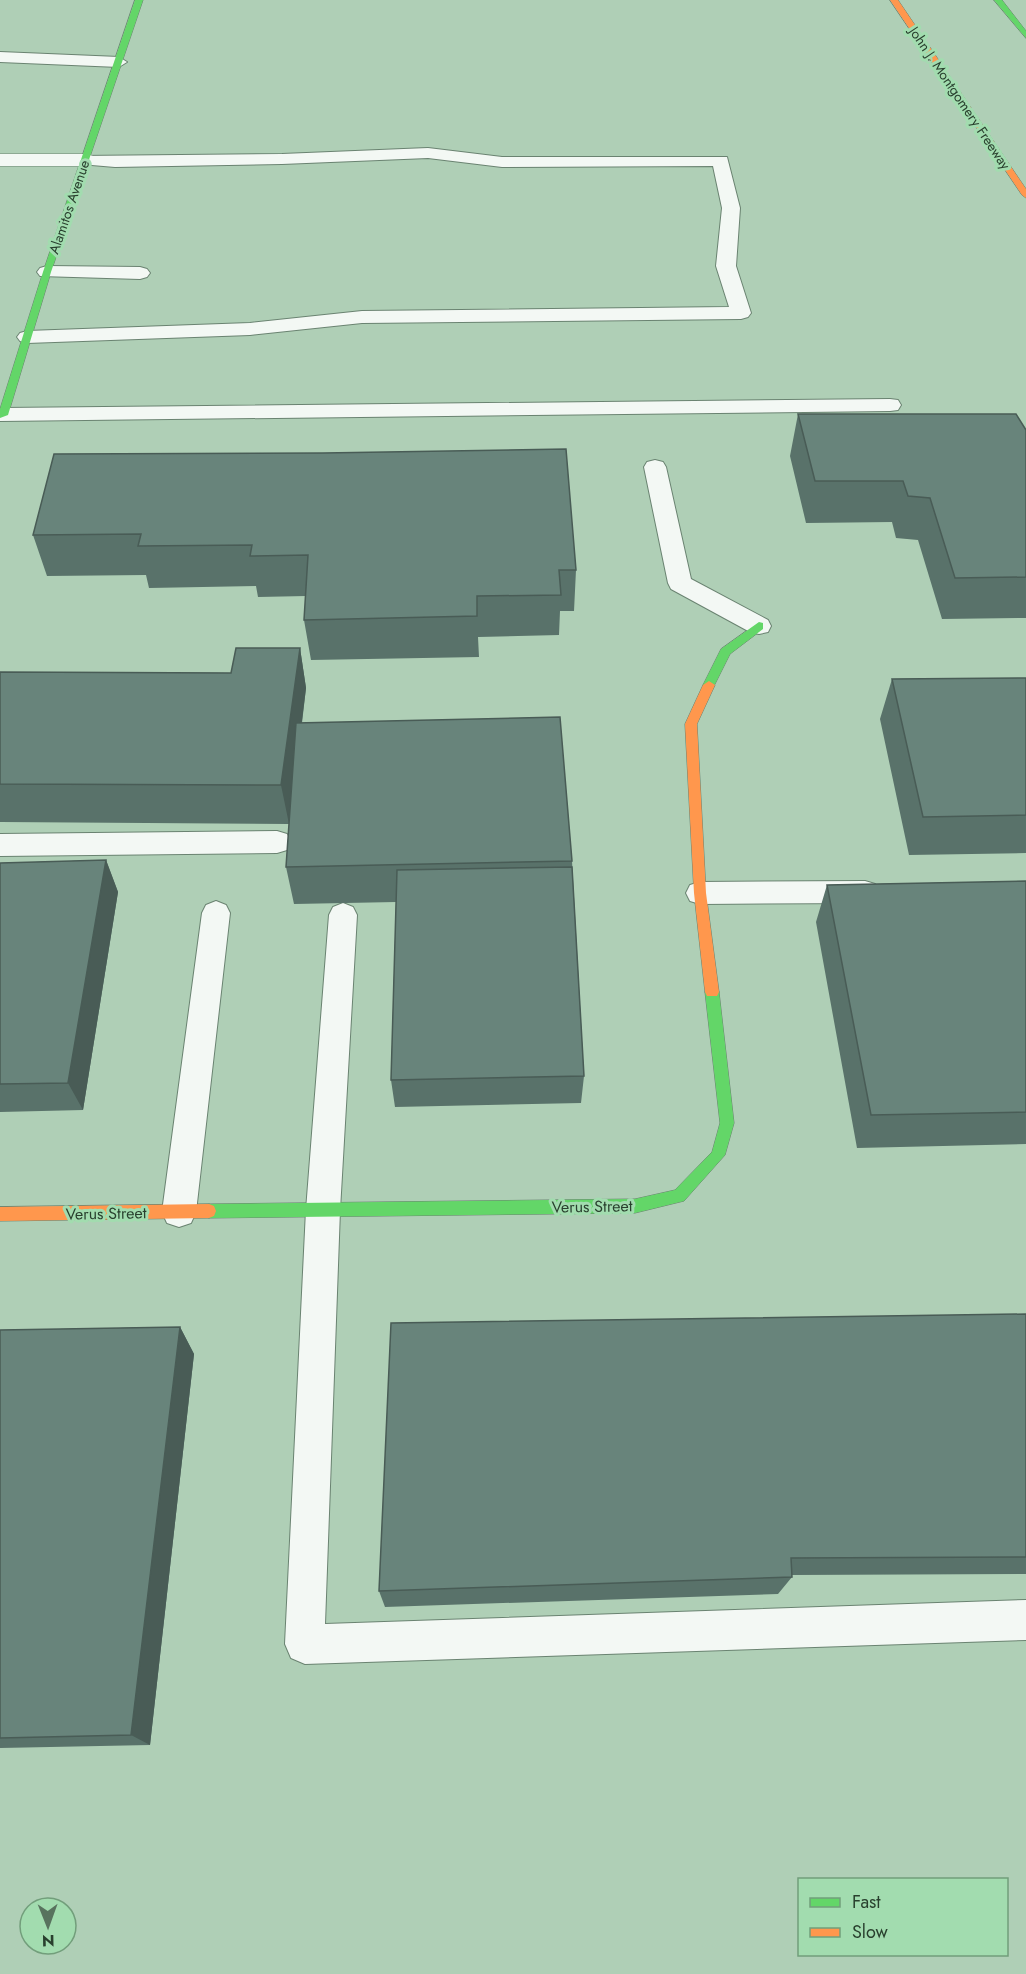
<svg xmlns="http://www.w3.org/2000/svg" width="1026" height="1974" font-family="Jost,sans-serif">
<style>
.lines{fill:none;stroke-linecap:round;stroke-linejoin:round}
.lane-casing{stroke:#6a8371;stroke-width:2}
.street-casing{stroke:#6a8371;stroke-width:1}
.fast-casing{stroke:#6a8371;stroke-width:1}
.slow-casing{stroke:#6a8371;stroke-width:1}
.lane{fill:#f3f8f4;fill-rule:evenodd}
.street{fill:#f3f8f4;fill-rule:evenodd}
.fast{fill:#63d668;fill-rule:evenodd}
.slow{fill:#ff974d;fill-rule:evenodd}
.wall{fill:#59726a}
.shaded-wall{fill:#495c56}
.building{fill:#68847b;stroke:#495c56;stroke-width:1.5}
.labels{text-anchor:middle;stroke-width:6;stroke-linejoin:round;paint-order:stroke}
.far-street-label{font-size:14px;fill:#29402e;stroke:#a2dcaf}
.street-label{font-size:16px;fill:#29402e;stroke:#a2dcaf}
</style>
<rect width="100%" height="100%" fill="#afcfb6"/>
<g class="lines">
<defs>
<path id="lane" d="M0,52L119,57L127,62L119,67L0,62Z
M428,148L502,157H727L740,208L736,266L751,313L748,317L741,319L362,323L250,335L27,343L20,341L17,337L20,333L27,331L250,323L362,311L729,307L716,266L722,208L713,166L502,167L428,158L282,164L115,167L80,164L77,160L80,156L282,154Z
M47,266L140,267L147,269L150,273L147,277L140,279L40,276L37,272L40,268Z
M890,399L898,400L901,405L898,410L890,411L0,421V409L3,408Z
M655,460L663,462L666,467L691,579L768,620L771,626L768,632L759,634L750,632L671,589L668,583L644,467L647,462Z
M277,831L287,834L291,842L287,850L277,853L0,856V834Z
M865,881L875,884L879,892L875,900L865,903L700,904L690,901L686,893L690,885L700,882Z
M216,901L226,905L230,913L196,1212L191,1223L179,1227L167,1223L162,1212L202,913L206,905Z
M343,903L353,907L357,915L340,1210L325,1624L1026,1600V1640L305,1664L291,1658L285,1644L306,1210L329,915L333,907Z"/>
<path id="street" d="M0,154H86L93,156L96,160L93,164L86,166H0Z"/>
<path id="fast" d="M135,0H143L51,272L8,415L0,418V409L43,272Z
M994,0H1002L1026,31V38Z
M759,622L763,623V629L730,654L713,688H705L703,685L721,649Z
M712,986L717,988L719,992L734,1123L725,1155L684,1201L635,1213L209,1218L204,1216L202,1211L204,1206L209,1204L635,1199L675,1190L712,1152L720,1123L705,992L707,988Z"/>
<path id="slow" d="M890,0H898L1026,189V198L1022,195Z
M709,681L715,685L697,724L706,893L719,992L717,996H707L705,992L694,893L685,724L703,685Z
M209,1204L214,1206L216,1211L214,1216L209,1218L0,1221V1207Z"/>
</defs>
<use href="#lane" class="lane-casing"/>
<use href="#street" class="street-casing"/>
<use href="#fast" class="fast-casing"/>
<use href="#slow" class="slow-casing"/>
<use href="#lane" class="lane"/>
<use href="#street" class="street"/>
<use href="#fast" class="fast"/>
<use href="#slow" class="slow"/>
</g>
<path class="wall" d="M798,414L1026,430V618L942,619L918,540L896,538L892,522L806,523L790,456Z
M54,454L576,570L574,611H560L559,635L478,637L479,657L311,660L304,620L306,596L258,597L256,586L149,588L146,575L47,576L33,535Z
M300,648L306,688L302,723L572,861L584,1076L581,1103L395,1107L391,1080L396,902L294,904L286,867L289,824L0,822V672L231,673Z
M1026,678V853L909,855L880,719L892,679Z
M106,860L118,892L83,1110L0,1112V863Z
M1026,881V1144L857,1148L816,922L827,885Z
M1026,1314V1574L792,1575V1577L778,1594L385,1607L379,1591Z
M180,1327L194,1354L150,1745L0,1748V1330Z"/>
<path class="shaded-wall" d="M300,648L306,688L289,824L281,785Z
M106,860L118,892L83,1110L68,1083Z
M180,1327L194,1354L150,1745L131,1735Z"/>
<path class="building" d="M798,414H1016L1026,430V577L955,578L930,498L908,496L903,481H815Z
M566,449L576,570H559L561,595L477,596V616L304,620L308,555L250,556L252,545L138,546L141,534L33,535L54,454L323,453Z
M236,648H300L281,785L0,784V672L231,673Z
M1026,678V815L923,817L892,679Z
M560,717L572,861L286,867L296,723Z
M106,860L68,1083L0,1084V863Z
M572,867L584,1076L391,1080L397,870Z
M1026,881V1112L871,1115L827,885Z
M1026,1314V1557L791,1558L792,1577L379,1591L391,1323Z
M180,1327L131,1735L0,1738V1330Z"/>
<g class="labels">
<g class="far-street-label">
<text transform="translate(960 98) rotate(56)" y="5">John J. Montgomery Freeway</text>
<text transform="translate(69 207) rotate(-71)" y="5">Alamitos Avenue</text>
</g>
<g class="street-label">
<text transform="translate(592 1206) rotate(-1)" y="6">Verus Street</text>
<text transform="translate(106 1213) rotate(-1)" y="6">Verus Street</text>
</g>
</g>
<rect x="798" y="1878" width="210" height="78" fill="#a2dcaf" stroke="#729e7b" stroke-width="1.5"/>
<rect x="810" y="1898" width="30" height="9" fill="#63d668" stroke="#729e7b" stroke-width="1.5"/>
<text x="852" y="1908" font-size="18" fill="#29402e">Fast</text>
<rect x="810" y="1928" width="30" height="9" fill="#ff974d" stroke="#729e7b" stroke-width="1.5"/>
<text x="852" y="1938" font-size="18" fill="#29402e">Slow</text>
<g transform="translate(48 1926) rotate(179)"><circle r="28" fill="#a2dcaf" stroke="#729e7b" stroke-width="1.5"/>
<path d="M0-4.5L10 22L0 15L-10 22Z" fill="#58725e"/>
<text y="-9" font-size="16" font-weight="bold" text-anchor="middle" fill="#29402e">N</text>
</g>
</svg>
